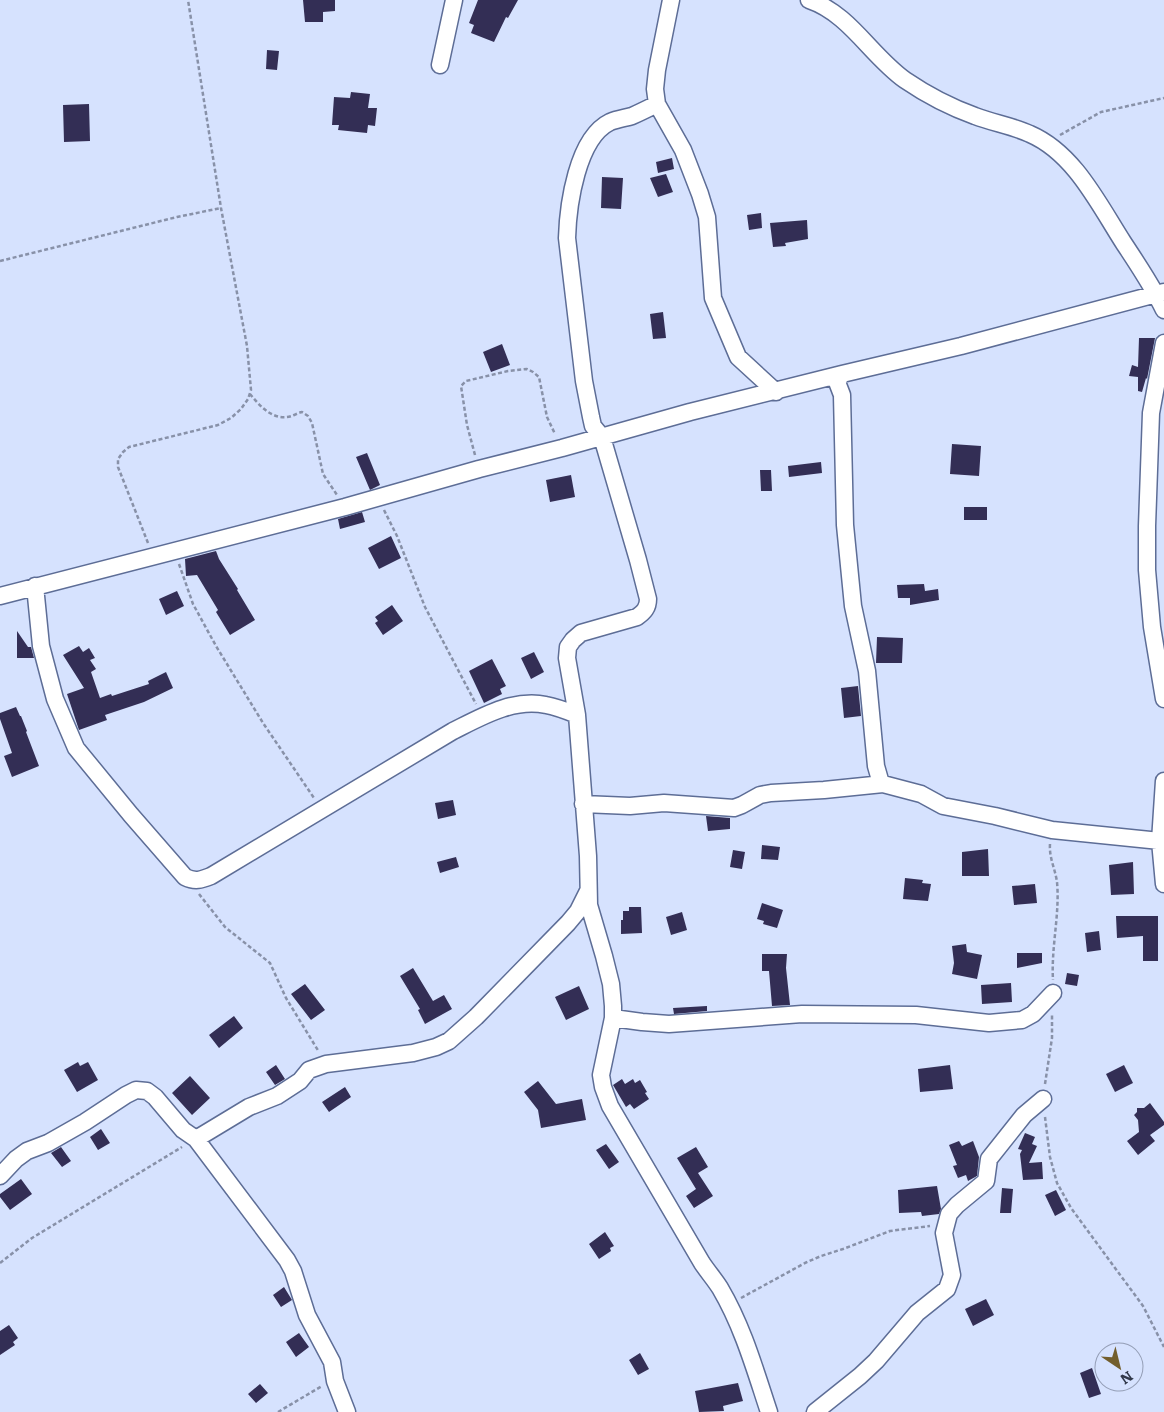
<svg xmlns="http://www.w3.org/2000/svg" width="1164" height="1412" font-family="Literata,serif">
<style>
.building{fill:#332e55}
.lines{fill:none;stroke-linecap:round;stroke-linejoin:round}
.minor-casing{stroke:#5d6d96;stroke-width:19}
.path{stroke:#8891a8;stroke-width:2.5;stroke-dasharray:4 2.5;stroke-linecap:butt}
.minor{stroke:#fff;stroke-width:16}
</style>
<rect width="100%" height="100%" fill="#d6e2fe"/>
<path class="building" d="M303,0H335V11L323,12V22H305Z
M478,0H518L508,18L506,17L494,42L471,33L474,25L469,23Z
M267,50L279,51L277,70L266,69Z
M351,92L370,94L368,108H377L375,126L368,125L367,133L338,130L339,125H332L334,97L350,98Z
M89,104L90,141L64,142L63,105Z
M672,158L674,169L658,173L656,162Z
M666,174L673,192L658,197L650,178Z
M602,177L623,178L621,209L601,208Z
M761,213L762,228L749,230L747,215Z
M807,220L808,239L785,243L786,246L773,247L770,223Z
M663,312L666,338L653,339L650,314Z
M1139,338H1155L1147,379L1146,378L1142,392L1138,391V377L1129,376L1132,365L1138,367Z
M502,344L510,365L491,372L483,352Z
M952,444L981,446L979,476L950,474Z
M367,453L380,485L370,490L356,457Z
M821,462L822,473L789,477L788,466Z
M760,470H771L772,491H761Z
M571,475L575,497L550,502L546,480Z
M964,507H987V520H964Z
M362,512L365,522L340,529L338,519Z
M391,536L401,558L379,569L368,548Z
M216,551L219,559L238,589L237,590L255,620L230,635L216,612L218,610L197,575L186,576L185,559Z
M924,584L925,591L938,589L939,600L910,605V598H898L897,585Z
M177,591L184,606L166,615L159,599Z
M392,605L403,621L383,635L375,623L378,621L375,617Z
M17,631L28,647H31L34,658H17Z
M877,637L903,638L902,663H876Z
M79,646L83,652L89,648L95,658L90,660L96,669L91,672L100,698L111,694L112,696L149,684L148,681L166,672L173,688L144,702L105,715L107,720L79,730L67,694L84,688L63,655Z
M534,652L544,672L531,679L521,658Z
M492,659L506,686L500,689L502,694L484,703L469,671Z
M858,686L861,716L844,718L841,688Z
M16,707L20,716H21L27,731L26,732L39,766L12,777L4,756L12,753L0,719V713Z
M453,800L456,815L438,819L435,803Z
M706,816L730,818V829L708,831Z
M762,845L780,847L778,860L761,859Z
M988,849L989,876H962V852Z
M733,850L745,852L742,869L730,867Z
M456,857L459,867L440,873L437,862Z
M1133,862L1134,894L1111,895L1109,865Z
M905,878L923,880L922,883L931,884L928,901L903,899Z
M1035,884L1037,903L1014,905L1012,886Z
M762,903L783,910L777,928L763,924L764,921L757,919Z
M629,907H641L642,933L621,934V920H623V911H629Z
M682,912L687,930L671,935L666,917Z
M1116,916H1158V961H1143V936L1117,938Z
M1099,931L1101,950L1087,952L1085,933Z
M966,944L967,952L982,955L977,979L952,974L954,963L952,946Z
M1017,953H1042V963L1017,968Z
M762,954H787L786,968L790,1005L772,1006L769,971H762Z
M413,968L433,1001L444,995L452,1009L425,1024L418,1010L420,1009L400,976Z
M1067,973L1079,975L1077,986L1065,984Z
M1011,983L1012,1002L982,1004L981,985Z
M305,984L325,1010L311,1020L291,994Z
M579,986L589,1009L566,1020L555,997Z
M707,1006V1011L674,1014L673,1008Z
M234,1016L243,1028L219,1048L209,1035Z
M78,1062L80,1066L88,1062L98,1080L77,1092L64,1070Z
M276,1065L285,1079L275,1085L266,1072Z
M950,1065L953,1089L920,1092L918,1069Z
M1124,1065L1133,1083L1115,1092L1106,1074Z
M190,1076L210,1098L192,1115L172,1093Z
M622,1079L625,1084L633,1079L635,1083L640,1080L647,1092L645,1093L649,1099L634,1109L630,1104L626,1107L613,1085Z
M538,1081L556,1104L582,1099L586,1120L541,1128L538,1110L524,1092Z
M345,1087L351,1097L329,1112L322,1102Z
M1150,1103L1164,1122V1125L1150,1135L1155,1141L1138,1155L1127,1141L1139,1132L1138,1120L1134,1115L1137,1112V1108H1144Z
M101,1129L110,1143L98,1150L90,1137Z
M1025,1133L1035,1137L1032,1144L1037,1146L1029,1163L1042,1162L1043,1179L1023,1180L1020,1154L1022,1150L1018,1149Z
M959,1141L962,1146L973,1141L979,1157L977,1176L968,1181L966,1175L958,1178L953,1166L957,1165L949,1145Z
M606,1144L619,1162L609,1169L596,1150Z
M61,1147L71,1161L62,1167L51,1153Z
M696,1147L708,1167L698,1173L713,1196L694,1208L686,1196L696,1189L677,1158Z
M21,1179L32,1194L10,1210L0,1197V1194Z
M937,1186L941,1209L939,1214L922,1216L921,1212L899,1213L898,1190Z
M1002,1188L1013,1189L1011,1213H1000Z
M1056,1190L1066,1210L1055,1216L1045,1195Z
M605,1232L614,1246L610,1248L611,1251L599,1259L589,1244Z
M284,1287L292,1300L281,1307L273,1295Z
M986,1299L994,1315L973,1326L965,1309Z
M9,1325L18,1338L13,1342L15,1345L0,1355V1331Z
M299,1333L309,1347L296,1357L286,1342Z
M640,1353L649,1369L638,1375L629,1360Z
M1092,1368L1101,1394L1089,1398L1080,1373Z
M738,1383L743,1401L723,1406L724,1411L699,1412L695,1391Z
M260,1384L268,1393L256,1403L248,1394Z"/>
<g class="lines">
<defs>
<path id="minor" d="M671,0L657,70L655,89L657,104L683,150L700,194L707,217L713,298L738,357L776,392
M809,0C850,14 870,55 905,80C927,95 950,107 975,116C993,123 1013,126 1030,134C1074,153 1098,203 1123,242C1138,265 1152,285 1164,310
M440,65L454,0
M657,104C649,108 641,112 632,116C625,118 617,119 610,122C577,138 568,205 567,238L584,381L591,417L593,426L602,437L638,560L648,599C648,608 644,612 637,617L581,633L573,640L568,647L567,658L577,715L588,856L589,905L604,956L611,984L613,1006V1018L601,1075L603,1087L610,1106L702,1263C708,1272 715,1280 720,1288C743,1327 755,1370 769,1412
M1164,343L1151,413L1147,526V570L1152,627L1164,699
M842,374L837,382L842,395L845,525L853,606L867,671L876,766L880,780L883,784L921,794L943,806L995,816L1052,830L1160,841
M35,586L41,646L55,699L76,748L131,815L185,877C195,882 201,880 211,876L453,731C481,717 513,698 546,705C557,707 567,711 577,715
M0,596L345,507L479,469L562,448L690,412L842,374L961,346L1164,292
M1164,781L1160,841L1164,884
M583,804L630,806L664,803L734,808L742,805L760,795L771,793L824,790L883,784
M613,1018L642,1022L669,1024L802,1014L916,1015L989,1023L1022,1020L1033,1014L1053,993
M196,1139L287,1260L293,1271L307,1315L332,1362L335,1381L347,1412
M0,1176L16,1159L27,1151L48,1143L85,1122L126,1095L136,1090L147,1091L155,1097L183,1130L196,1139L249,1107L277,1096L300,1081L309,1070L326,1064L413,1053L436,1047L449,1041L476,1017L568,923L578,911L588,891
M815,1412L860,1376L876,1361L917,1313L947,1289L952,1275L944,1233L949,1214L957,1205L986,1181L989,1159L1024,1115L1043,1099"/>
</defs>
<use href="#minor" class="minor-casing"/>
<path class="path" d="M1060,135L1101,112L1164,98
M0,261L177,217L221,208
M250,394C259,405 271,419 287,417C292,417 297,413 302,412L308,416L312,423L323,474L337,495
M475,455L467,425L461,386L466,381L508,371L527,369L533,372L539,377L547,417L555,434
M384,510L397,536L425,607L476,704
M148,543L118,467V459L123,452L129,447L218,425L231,418L241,409L248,399L251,390L247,346L221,208L188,0
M179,564L193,604L216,646L263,723L314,798
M1050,844C1049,858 1055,868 1057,882C1060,914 1051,947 1053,980
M199,894L225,927L270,963L286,998L319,1052
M1045,1084L1052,1038V1015
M1045,1117L1050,1157L1057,1183L1071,1208L1143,1306L1164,1347
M0,1263L32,1238L182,1147
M741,1298L805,1263L821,1256L843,1249L890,1231L930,1226
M278,1412L322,1386"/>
<use href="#minor" class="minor"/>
</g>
<g transform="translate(1119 1367) rotate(145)"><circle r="24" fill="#d6e2fe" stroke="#949eb6"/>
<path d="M0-4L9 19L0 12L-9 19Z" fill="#725e2d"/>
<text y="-8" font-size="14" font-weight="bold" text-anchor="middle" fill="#31384a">N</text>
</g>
</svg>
